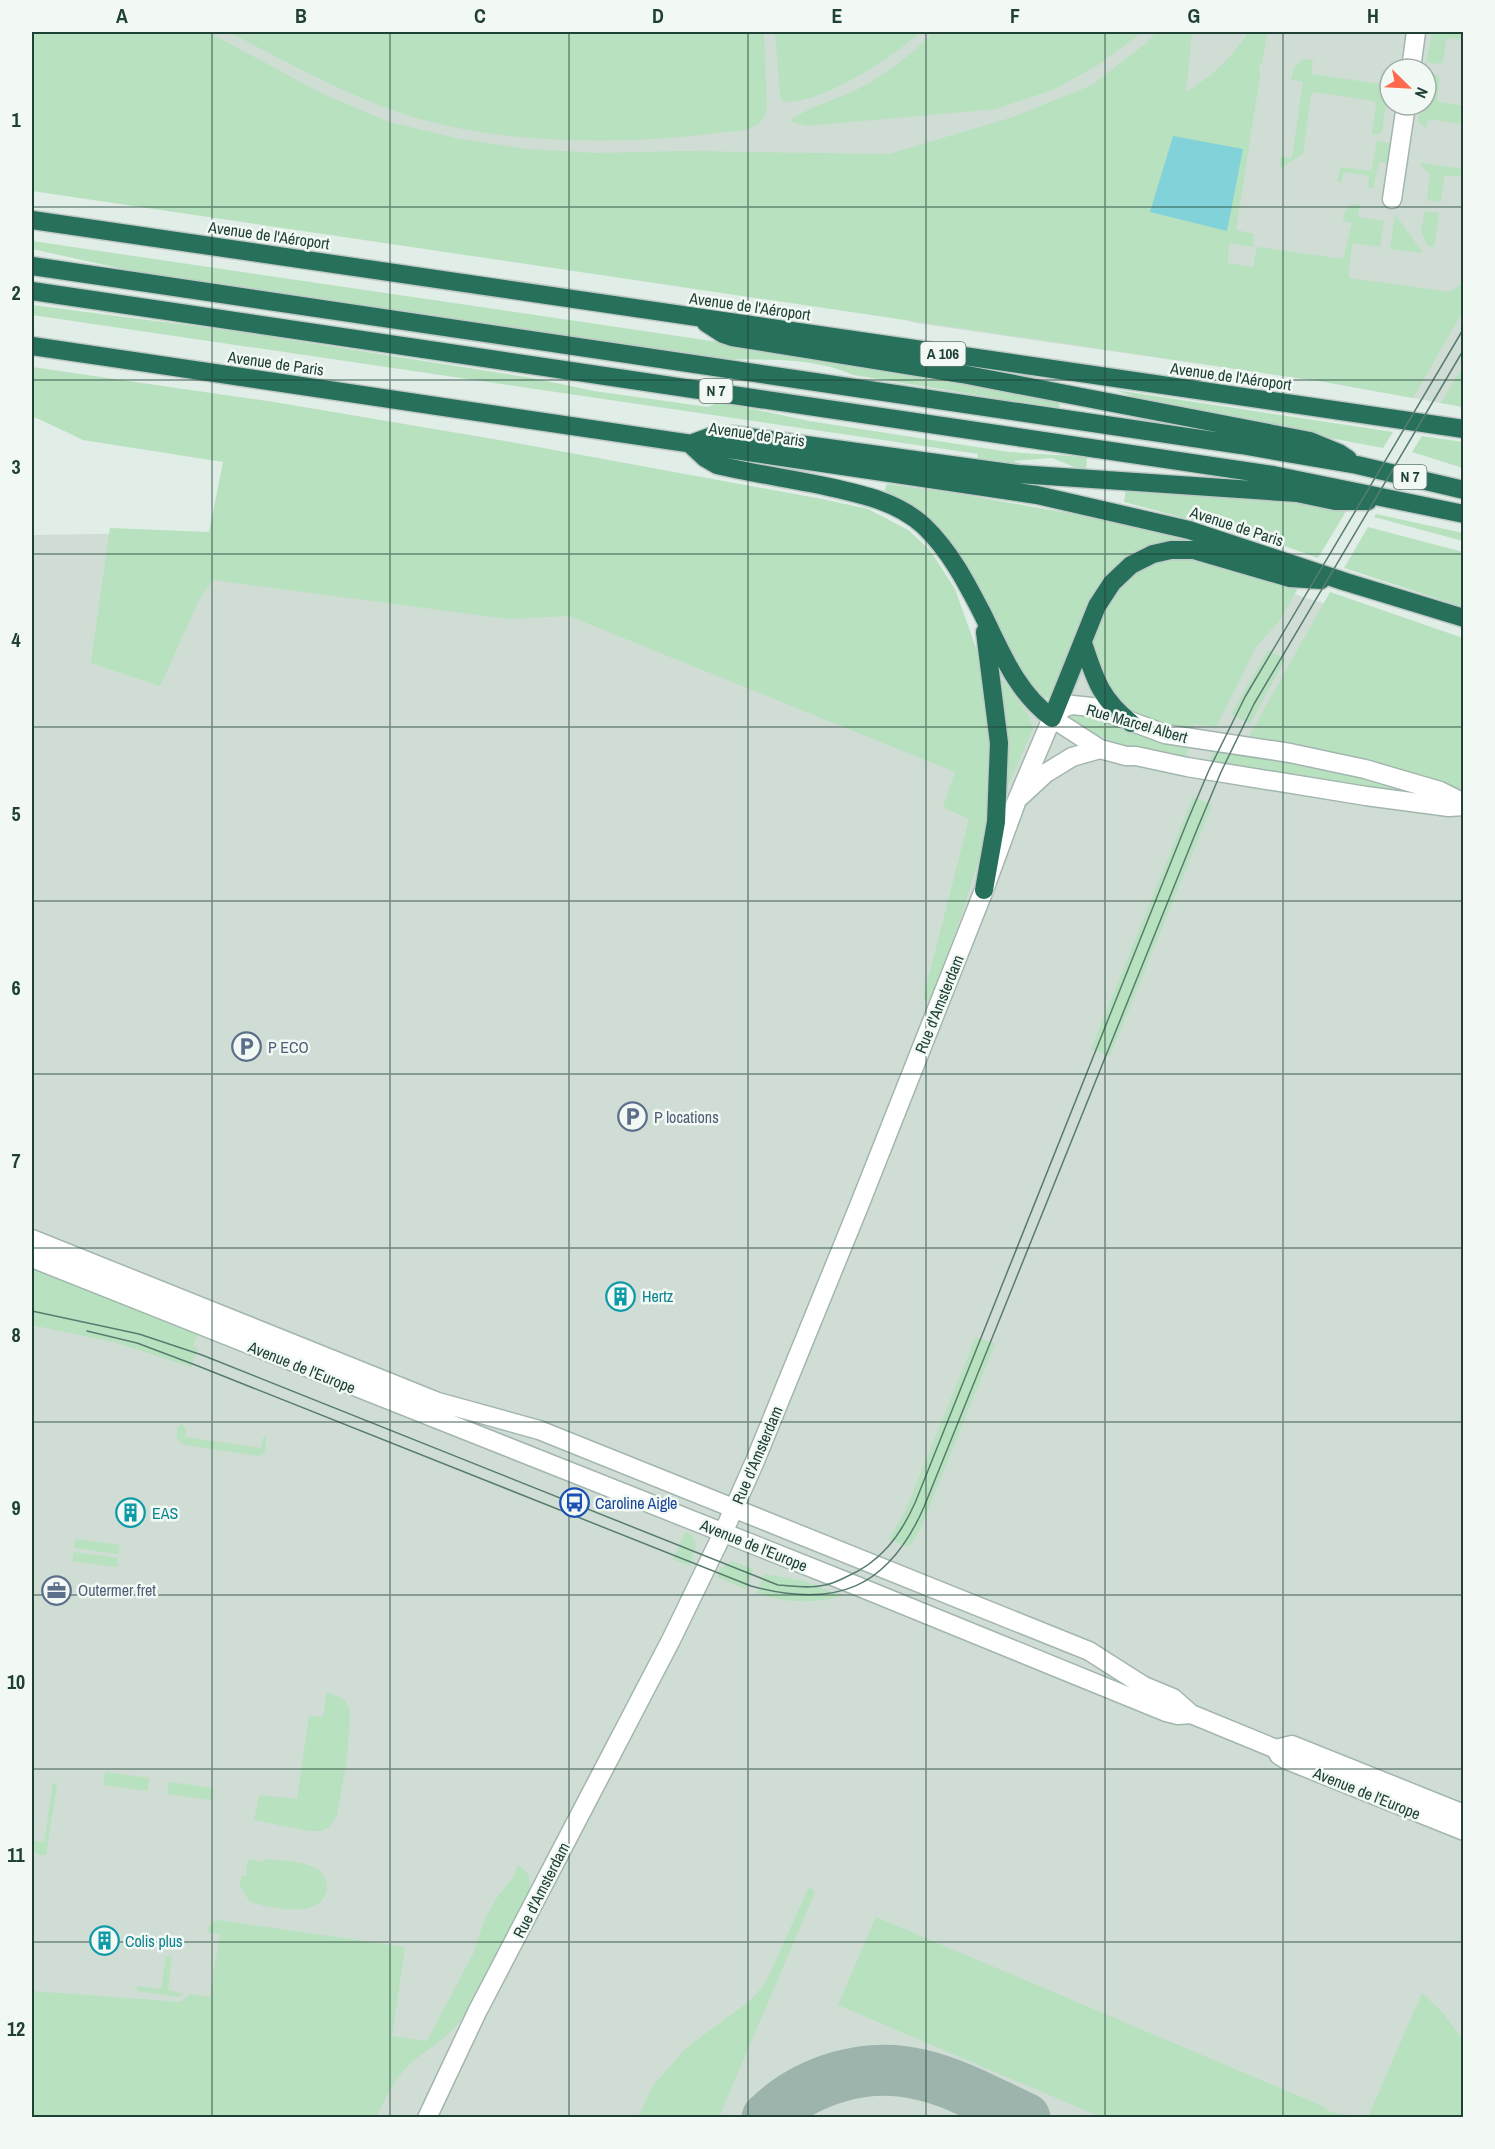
<svg xmlns="http://www.w3.org/2000/svg" width="1495" height="2149" font-family="'Archivo Narrow',sans-serif">
<style>
.built{fill:#cfddd5;fill-rule:evenodd}
.green{fill:#b7e1bf}
.water{fill:#82d3d9}
.lines{fill:none;stroke-linecap:round;stroke-linejoin:round}
.taxiway{stroke:#9db4ac;stroke-width:51}
.minor-casing{stroke:#a3b6ae;stroke-width:21}
.highway-casing{stroke:#c0cac6;stroke-width:21}
.minor{stroke:#fff;stroke-width:18}
.highway{stroke:#27705b;stroke-width:18}
.tram{stroke:#597c70;stroke-width:1.5}
.grid{fill:none;stroke:#1f4034;stroke-width:1.5;stroke-opacity:0.55}
.labels{text-anchor:middle;stroke-width:5;stroke-linejoin:round;paint-order:stroke}
.shield{fill:#f2f9f5;stroke:#5e786e;stroke-width:1.5}
.shield-label{font-size:15px;font-weight:bold;fill:#1f4034}
.street-label{font-size:16px;fill:#1f4034;stroke:#f2f9f5}
.service-label{font-size:16px;fill:#4e5e75;stroke:#f2f9f5;text-anchor:start}
.culture-label{font-size:16px;fill:#0d838f;stroke:#f2f9f5;text-anchor:start}
.transit-label{font-size:16px;fill:#164399;stroke:#f2f9f5;text-anchor:start}
.neatline{fill:none;stroke:#1f4034;stroke-width:2}
.grid-label{font-size:20px;text-anchor:middle;font-weight:bold;fill:#1f4034}
</style>
<rect width="100%" height="100%" fill="#e1ede7"/>
<path class="built" d="M32,32H1463V407L1325,382L916,323ZM1390,69H1426V105H1390Z
M663,525L914,617L1055,704L1115,598L1182,559L1463,647V2117H32V535Z"/>
<path class="green" d="M32,32H208L321,93L389,122L460,139L527,149L597,153L685,151L889,154L1013,117L1092,85L1144,45L1157,32H1192L1186,92C1210,78 1235,55 1248,32H1267L1262,64H1259L1260,76L1236,230L1254,234L1253,247L1229,243L1228,263L1253,267L1257,247L1343,259L1352,223L1343,221V215L1349,206L1360,204L1358,217L1384,221L1380,247L1355,243L1352,245L1348,275L1350,278L1450,292L1463,283V311L1413,398L1325,382L32,191Z
M229,32H764L767,108C763,122 758,126 745,130C707,134 669,139 631,140C551,142 465,137 389,109C334,89 281,59 229,32Z
M775,32H920C895,56 817,108 781,101L780,93Z
M933,32H1142L1098,65L1055,89L996,109L806,126L790,121C809,106 833,101 854,91C879,79 915,53 933,32Z
M1432,32H1463V40L1448,38L1446,40L1443,62L1439,64L1426,62Z
M1309,59L1313,61L1311,74L1380,84L1382,70L1390,72L1382,133L1372,135L1376,104L1374,101L1314,92L1311,94L1303,154L1280,168V157L1292,158L1303,82L1291,80L1294,68L1302,60Z
M1426,74L1437,75L1440,79L1437,100L1439,102L1463,106V124L1428,119L1426,128L1420,124L1418,118L1420,105H1426Z
M1377,141L1391,143L1388,163L1379,162L1373,188H1368L1369,176L1344,172L1341,183L1337,181L1341,167L1371,171Z
M1421,163L1463,169V177L1447,175L1444,177L1441,202L1427,200L1430,175L1421,165Z
M1425,211L1439,213L1434,247L1428,246L1421,232Z
M1395,214L1423,253L1390,249Z
M32,241L786,352L1020,391L1060,401L1059,408L853,375C814,357 767,360 724,359L151,275L32,249Z
M32,305L233,331L532,378L594,391L708,407L719,402L809,421L1009,452L1087,457L1086,472L1052,458L1013,461L1040,471L976,466L978,454L32,315Z
M1463,366V407L1441,403Z
M32,367L274,402L505,441L822,499L868,509L908,530L930,550L955,589L985,673L992,774L982,849L960,920L930,1001L923,999L969,819L943,807L955,772L569,616L509,619L213,580L200,598L160,686L91,663L110,528L209,532L223,462L83,440L39,419L32,417Z
M1115,390L1393,432L1383,448L1158,405Z
M1422,436L1463,442V468L1412,452Z
M887,484L954,493L1091,517L1186,540L1187,544L1135,556L1111,571L1095,595L1052,693L1049,698H1042L1022,671L989,606L960,559L884,493Z
M1126,489L1242,494L1348,508L1318,558L1271,541L1124,502Z
M1376,514L1463,533V541L1374,517Z
M1368,527L1463,552V607L1344,568Z
M1166,559L1200,560L1300,585L1280,620L1256,647L1216,727L1194,724L1192,733L1137,719L1110,694L1093,648L1097,622L1103,605L1137,569Z
M1330,592L1463,638V789L1373,763L1248,738Z
M1268,650L1285,659L1250,724L1231,714Z
M1000,679L1004,681L1029,715L1033,729L1005,792Z
M1077,712L1191,744L1184,760C1138,751 1108,744 1068,718V716Z
M1216,748L1297,760L1419,791L1421,796L1208,765Z
M1193,797L1212,805L1110,1056L1091,1049Z
M32,1267L198,1333L193,1346L198,1348L191,1367L117,1343L32,1325Z
M976,1337L995,1344L919,1532L909,1547L889,1539L905,1512Z
M181,1424L186,1428L185,1437L261,1448L263,1438L266,1436L265,1453L260,1456L184,1445L177,1439V1428Z
M685,1532L693,1536L696,1545L690,1566L673,1559Z
M76,1539L120,1545L118,1554L74,1548Z
M74,1552L118,1558L117,1567L72,1561Z
M732,1561L753,1569L745,1589L717,1577L720,1570Z
M764,1574L804,1581L842,1596C812,1604 786,1603 757,1593Z
M327,1692L344,1699L349,1708L350,1717L347,1758L337,1815L330,1826L321,1831H308L254,1820L259,1795L297,1799L309,1716L323,1717Z
M105,1772L149,1778L148,1791L104,1785Z
M169,1782L213,1788L211,1800L167,1794Z
M53,1783L57,1784L46,1855H39L34,1851L32,1840L44,1842Z
M248,1859L264,1862L265,1859C281,1861 301,1860 315,1868C322,1871 327,1879 327,1887C325,1921 271,1908 250,1902L240,1886L241,1876H246Z
M518,1865L529,1875L530,1888L464,2015C448,2041 424,2049 405,2069C392,2083 385,2100 376,2117H32V1991L180,2002L190,1994L210,1997L220,1934L207,1932L210,1924L218,1920L405,1947L392,2036L427,2041L474,1952L484,1921L496,1899L513,1877Z
M809,1887L815,1892L719,2117H638L653,2086L685,2049L751,2000L766,1982Z
M876,1917L1327,2108V2111L1358,2117H1101L838,2005Z
M166,1956L172,1957L168,1990L184,1994L179,1997L137,1991V1986L161,1989Z
M1422,1993L1443,2013L1463,2040V2117H1363L1369,2115Z"/>
<path class="water" d="M1173,136L1243,149L1227,231L1150,212Z"/>
<g class="lines">
<path class="taxiway" d="M767,2118C807,2079 868,2061 922,2075C957,2083 992,2103 1025,2118"/>
<defs>
<path id="minor" d="M1411,69L1416,32
M1392,199L1406,105
M1052,718L1100,749L1126,756H1136L1187,767L1366,796L1449,807L1464,806
M1020,797L1046,773L1072,757L1100,749
M32,1239L438,1402L539,1430L1089,1651L1144,1686L1173,1698L1191,1714
M32,1258L840,1579L1166,1712L1178,1715L1191,1714L1276,1749L1279,1755L1287,1760L1464,1831
M1276,1749L1292,1745L1464,1814
M427,2118L477,2012L671,1640L723,1533L755,1461L859,1206L984,890L1017,800L1052,718L1065,707L1072,705L1092,707L1165,734L1290,753L1365,769L1440,791L1464,803"/>
<path id="highway" d="M32,220L1464,429
M32,266L1241,445L1357,465L1464,490
M32,291L1273,475L1464,514
M706,323L723,334L732,337L962,374L1310,441L1339,453L1348,459
M32,346L1037,495L1189,530L1346,582L1464,618
M693,443L712,436L734,435L1018,474L1297,493L1335,501H1368
M690,444L705,458L717,465C751,473 785,478 820,485C856,493 896,500 924,526C950,551 966,582 982,613C1001,651 1016,692 1052,718L1097,606L1112,583L1131,565L1153,554L1171,550H1194L1290,578L1321,580
M1083,643C1095,679 1100,698 1131,723
M984,890L996,822L999,743L985,632"/>
</defs>
<use href="#minor" class="minor-casing"/>
<use href="#highway" class="highway-casing"/>
<use href="#minor" class="minor"/>
<use href="#highway" class="highway"/>
<path class="tram" d="M32,1311L139,1334L202,1355L778,1585C793,1586 809,1589 825,1585C832,1584 840,1580 846,1577C881,1562 900,1536 915,1503L1187,822L1209,770L1245,697L1464,328
M87,1331L137,1343L198,1366L751,1586C835,1609 888,1589 924,1507L1198,827L1221,772L1254,704L1464,349"/>
</g>
<path class="grid" d="M212,32V2118M390,32V2118M569,32V2118M748,32V2118M926,32V2118M1105,32V2118M1283,32V2118M32,207H1464M32,380H1464M32,554H1464M32,727H1464M32,901H1464M32,1074H1464M32,1248H1464M32,1422H1464M32,1595H1464M32,1769H1464M32,1942H1464"/>
<defs>
<symbol id="parking-ring" viewBox="-11 -11 22 22"><circle r="9.5" fill="#f2f9f5" stroke="#5c6f8a" stroke-width="1.5"/><path d="M-3.5-5.5H1a3.5 3.5 0 0 1 0 7H-1V5.5H-3.5ZM-1-3.4V-.6H.8a1.4 1.4 0 0 0 0-2.8Z" fill="#5c6f8a"/></symbol>
<symbol id="building-ring" viewBox="-11 -11 22 22"><circle r="9.5" fill="#f2f9f5" stroke="#0f9aa8" stroke-width="1.5"/><path d="M-4-6H4V6H1V3H-1V6H-4ZM-2.5-4.3h1.7v1.8h-1.7ZM.8-4.3h1.7v1.8H.8ZM-2.5-1h1.7V.8h-1.7ZM.8-1h1.7V.8H.8Z" fill="#0f9aa8"/></symbol>
<symbol id="bus-ring" viewBox="-11 -11 22 22"><circle r="9.5" fill="#f2f9f5" stroke="#1a4fb4" stroke-width="1.5"/><path d="M-5-6H5V4H4V6H2V4H-2V6H-4V4H-5ZM-3.5-4V0h7V-4ZM-3.5 1.2v1.5H-2V1.2ZM2 1.2v1.5H3.5V1.2Z" fill="#1a4fb4"/></symbol>
<symbol id="office-ring" viewBox="-11 -11 22 22"><circle r="9.5" fill="#f2f9f5" stroke="#5c6f8a" stroke-width="1.5"/><path d="M-6-3h4V-5.5h4V-3h4V5H-6ZM-1-4.5V-3h2v-1.5ZM-6 0V1H6V0Z" fill="#5c6f8a"/></symbol>
</defs>
<g fill-rule="evenodd">
<use href="#parking-ring" x="230" y="1030" width="33" height="33"/>
<use href="#parking-ring" x="616" y="1100" width="33" height="33"/>
<use href="#building-ring" x="604" y="1280" width="33" height="33"/>
<use href="#bus-ring" x="558" y="1486" width="33" height="33"/>
<use href="#building-ring" x="114" y="1496" width="33" height="33"/>
<use href="#office-ring" x="40" y="1574" width="33" height="33"/>
<use href="#building-ring" x="88" y="1924" width="33" height="33"/>
</g>
<g class="labels">
<g class="shield">
<rect x="920.5" y="342" width="45" height="24" rx="4.5"/>
<rect x="699.5" y="379" width="33" height="24" rx="4.5"/>
<rect x="1393.5" y="465" width="33" height="24" rx="4.5"/>
</g>
<g class="shield-label">
<text x="943" y="359">A 106</text>
<text x="716" y="396">N 7</text>
<text x="1410" y="482">N 7</text>
</g>
<g class="street-label">
<text transform="translate(269 235) rotate(8)" y="6">Avenue de l'Aéroport</text>
<text transform="translate(750 306) rotate(8)" y="6">Avenue de l'Aéroport</text>
<text transform="translate(276 363) rotate(8)" y="6">Avenue de Paris</text>
<text transform="translate(1231 376) rotate(8)" y="6">Avenue de l'Aéroport</text>
<text transform="translate(757 434) rotate(8)" y="6">Avenue de Paris</text>
<text transform="translate(1237 526) rotate(18)" y="6">Avenue de Paris</text>
<text transform="translate(1137 723) rotate(16)" y="6">Rue Marcel Albert</text>
<text transform="translate(939 1004) rotate(-68)" y="6">Rue d'Amsterdam</text>
<text transform="translate(302 1367) rotate(22)" y="6">Avenue de l'Europe</text>
<text transform="translate(757 1455) rotate(-67)" y="6">Rue d'Amsterdam</text>
<text transform="translate(754 1545) rotate(22)" y="6">Avenue de l'Europe</text>
<text transform="translate(1367 1793) rotate(22)" y="6">Avenue de l'Europe</text>
<text transform="translate(541 1890) rotate(-63)" y="6">Rue d'Amsterdam</text>
</g>
<g class="service-label">
<text x="268" y="1053">P ECO</text>
<text x="654" y="1123">P locations</text>
<text x="78" y="1596">Outermer fret</text>
</g>
<g class="culture-label">
<text x="642" y="1302">Hertz</text>
<text x="152" y="1519">EAS</text>
<text x="125" y="1947">Colis plus</text>
</g>
<g class="transit-label">
<text x="595" y="1509">Caroline Aigle</text>
</g>
</g>
<rect width="1495" height="2149" fill="none" stroke="#f2f9f5" stroke-width="66"/>
<g transform="translate(1408 87) rotate(114)"><circle r="28" fill="#f2f9f5" stroke="#9eafa8" stroke-width="1.5"/>
<path d="M0-4.5L10 22L0 15L-10 22Z" fill="#ff694d"/>
<text y="-9" font-size="16" font-weight="bold" text-anchor="middle" fill="#1f4034">N</text>
</g>
<rect x="33" y="33" width="1429" height="2083" class="neatline"/>
<g class="grid-label">
<text x="122" y="23">A</text>
<text x="301" y="23">B</text>
<text x="480" y="23">C</text>
<text x="658" y="23">D</text>
<text x="837" y="23">E</text>
<text x="1015" y="23">F</text>
<text x="1194" y="23">G</text>
<text x="1373" y="23">H</text>
<text x="16" y="127">1</text>
<text x="16" y="300">2</text>
<text x="16" y="474">3</text>
<text x="16" y="647">4</text>
<text x="16" y="821">5</text>
<text x="16" y="995">6</text>
<text x="16" y="1168">7</text>
<text x="16" y="1342">8</text>
<text x="16" y="1515">9</text>
<text x="16" y="1689">10</text>
<text x="16" y="1862">11</text>
<text x="16" y="2036">12</text>
</g>
</svg>
